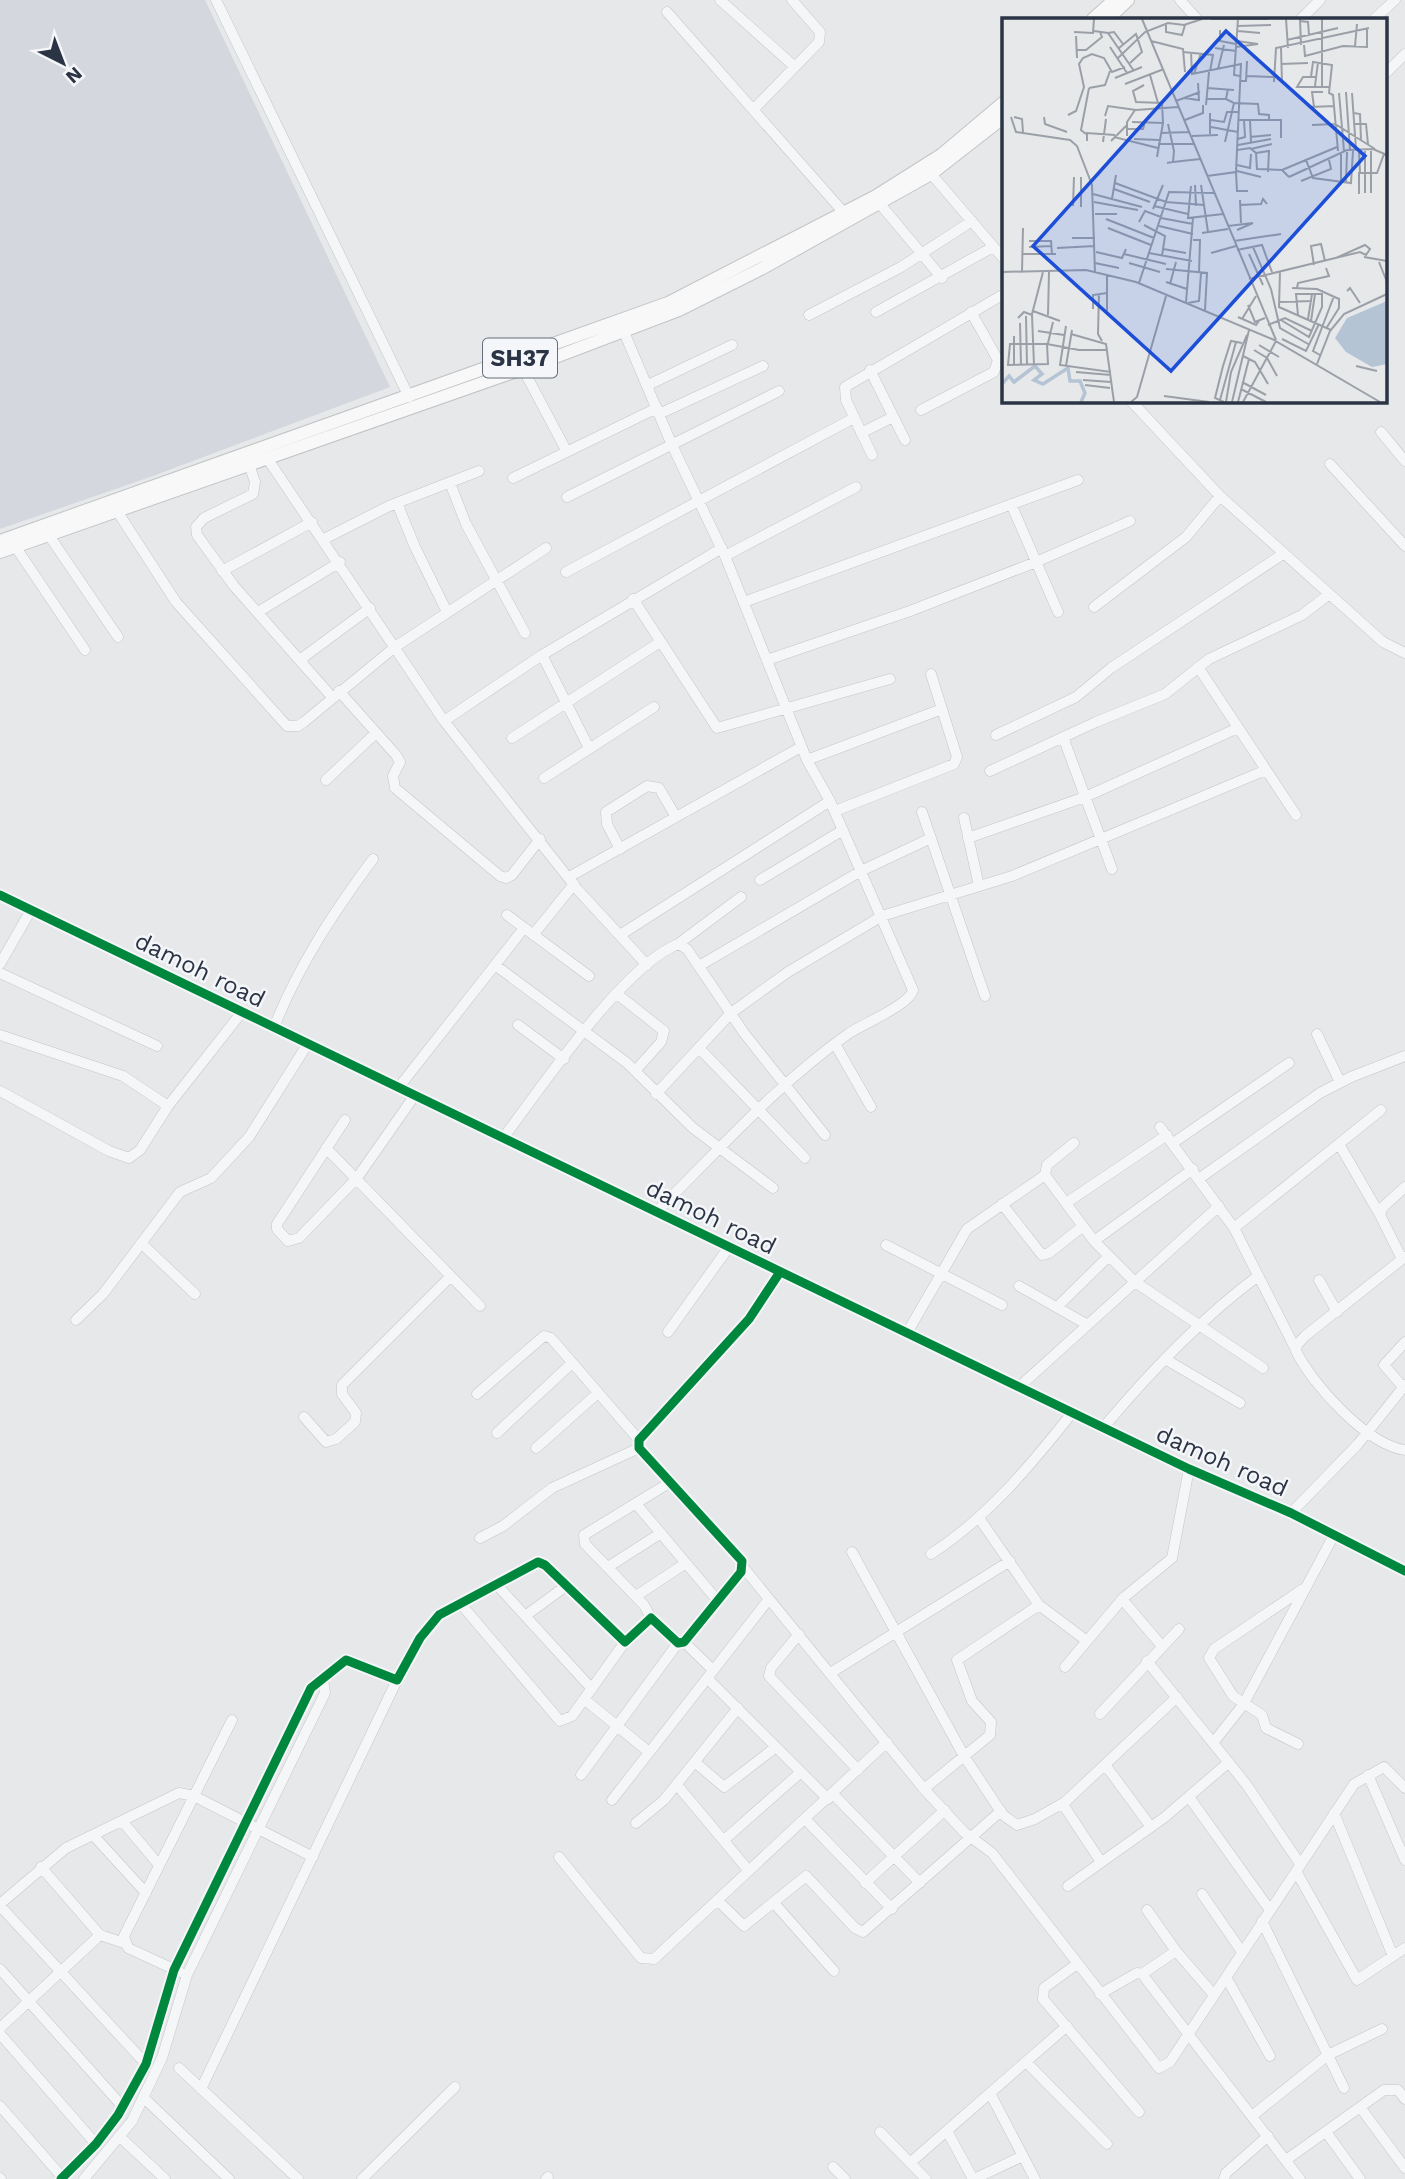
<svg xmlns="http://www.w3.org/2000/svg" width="1405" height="2179" font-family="'Work Sans',sans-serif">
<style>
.built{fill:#d4d7dd}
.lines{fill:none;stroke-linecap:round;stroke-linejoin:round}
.minor-casing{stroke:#c4c6c8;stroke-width:11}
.major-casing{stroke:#c2c5c8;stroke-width:14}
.minor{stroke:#f5f6f7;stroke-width:10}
.major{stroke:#f8f8f8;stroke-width:12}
.cycleway-casing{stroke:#f4f6f9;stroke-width:13}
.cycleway{stroke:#00873e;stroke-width:9}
.labels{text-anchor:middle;stroke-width:5;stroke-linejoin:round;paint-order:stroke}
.shield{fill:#f4f6f9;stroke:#676e7b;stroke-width:2}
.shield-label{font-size:23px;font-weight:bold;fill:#2b3445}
.street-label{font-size:24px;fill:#2b3445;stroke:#f4f6f9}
.inset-river{fill:none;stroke:#b4c4d5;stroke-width:3.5}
.inset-road{fill:none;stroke:#9ba0a8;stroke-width:2}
.view{fill:#1d4ed8;fill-opacity:0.15;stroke:#1d4ed8;stroke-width:3.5}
.inset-edge{fill:none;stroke:#2b3445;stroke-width:3.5}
</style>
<rect width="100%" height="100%" fill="#e6e8ea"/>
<path class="built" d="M0,0H205L390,387L153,476L0,529Z"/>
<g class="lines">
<defs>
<path id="minor" d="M216,0L409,397
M720,0L795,67
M1180,0L1197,19
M667,12L845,214
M1301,19L1320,0
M1374,19L1395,0
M1386,73L1405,54
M754,109L819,42L820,32L792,0
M927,169L1004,259
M880,204L942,278
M876,312L993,247
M809,315L901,267L972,221
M624,332L672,445L725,556L807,760L830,801L913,990C910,1005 862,1024 848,1034C777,1084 718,1151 656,1212
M523,369L566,450
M870,370L905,440
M648,385L732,345
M1131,401L1220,496L1383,642L1405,653
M921,410L994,372L998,360L971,312
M659,414L763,366
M1381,432L1405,461
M861,433L893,417
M872,455L846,400L845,387L1004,294
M267,458L444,721L578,890L647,965
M249,464L255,482L253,494L204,518L196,527L197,535L234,586L332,697
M1330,464L1405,546
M513,478L657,408
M450,483L466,524L525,633
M567,497L779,391
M397,503L415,547L447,612
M1011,504L1058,612
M117,511L176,602L287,726H298L304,722L395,647L546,548
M48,534L118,637
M324,539L389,506L479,471
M15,546L85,650
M725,556L856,487
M222,571L312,522
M566,572L854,418
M633,599L717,728L890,679
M744,602L1078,480
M1094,607L1186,537L1220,496
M258,612L340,562
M542,655L589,748
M301,659L370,608
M767,660L910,611L1036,562L1130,521
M1198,667L1296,815
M339,691L396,755L400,762L393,776L395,788L500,876L506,878L512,875L540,839
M444,721L542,655L722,548
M996,735L1076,697L1111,668L1283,554
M1063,737L1112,869
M512,738L660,642
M807,760L942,709
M990,771L1096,722L1165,694L1209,659L1302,615L1328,595
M544,778L654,707
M326,780L376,733
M835,811L954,764L957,757L931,674
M922,812L985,996
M964,818L979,886
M968,838L1085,797L1238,728
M620,849L607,824L606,812L647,786L659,788L676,817
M569,877L801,747
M760,880L843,830
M0,895L1189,1469L1291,1513L1405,1571
M507,915L589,976
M533,935L574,884
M620,935L830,801
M678,944L741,897
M0,964L31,910
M495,965L627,1063L693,1128L773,1188
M699,966L861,871L931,838
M0,973L157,1046
M617,994L664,1031L661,1042L635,1071
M518,1025L564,1059
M274,1027C299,965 333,913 373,859
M1317,1034L1340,1082
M0,1035L123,1076L168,1106
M835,1044L871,1107
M699,1048L805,1158
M399,1087L524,928
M0,1091L109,1151L129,1158L140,1150L168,1106L242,1012
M656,1094L731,1013L788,972L882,916L1012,876L1266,770
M345,1120L277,1224V1229L288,1241L299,1238L357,1178L415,1095
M1160,1127L1234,1228L1296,1350
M503,1138C541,1088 623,966 678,944L687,949L744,1033L825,1135
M1074,1143L1047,1165L1045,1175L1094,1241L1135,1282L1263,1368
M1173,1143L1289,1063
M1339,1144L1380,1215
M326,1148L480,1306
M1200,1178L1320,1093L1351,1077L1405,1056
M1066,1203L1167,1135
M1002,1204L1042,1255L1049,1253L1083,1226
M1234,1228L1381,1110
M1094,1241L1193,1169
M141,1243L195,1294
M886,1245L1002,1305
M1405,1257L1305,1336L1297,1345L1296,1351C1312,1384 1367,1445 1405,1450
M1402,1259L1380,1215L1383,1207L1405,1187
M1319,1280L1337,1312
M1019,1286L1088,1325
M1057,1307L1109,1256
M76,1320L103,1294L180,1192L211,1178L249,1137L307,1045
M668,1332L729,1247
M907,1333L967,1229L1045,1175
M1165,1359L1240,1403
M1019,1387L1219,1206
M1403,1387L1384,1365L1405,1342
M477,1394L544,1336L551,1338L639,1440
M304,1417L326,1442L336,1439L355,1422L356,1413L342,1394V1385L451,1276
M1103,1428C1150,1372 1200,1319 1258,1276
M497,1433L572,1363
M536,1448L598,1393
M637,1505L717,1600
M1291,1513L1358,1444L1405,1385
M979,1518L1039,1605L1087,1641
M480,1538L503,1526L552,1488L639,1448
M852,1552L964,1756L1003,1815L1017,1825L1035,1819L1065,1802
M931,1554C988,1517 1030,1466 1072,1413
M608,1567L661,1533
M743,1567L924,1789L964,1832L992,1853L1159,2068L1170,2062L1354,1784L1384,1767L1405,1788
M496,1584L592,1689
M636,1596L686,1563
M460,1603L560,1721L572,1716L625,1642
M525,1616L566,1586
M651,1618L644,1605L585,1544L584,1535L669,1483
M799,1634L771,1668L769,1676L858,1770
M684,1642L713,1670
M1161,1645L1122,1599L1172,1558L1189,1469
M1147,1661L1246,1784L1300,1864
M1065,1667L1124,1597
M832,1672L1010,1561
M707,1678L828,1799
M584,1699L649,1752
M1100,1714L1179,1629
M1213,1743L1243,1705L1334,1535
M1298,1744L1266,1728L1262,1715L1233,1696L1209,1658L1214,1649L1303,1589
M696,1763L724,1787L776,1747
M1106,1766L1151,1827
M581,1775L678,1643
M1368,1775L1405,1860
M677,1785L749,1871
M924,1789L990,1735L991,1722L972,1701L957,1660L1039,1605
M833,1794L920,1883
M1189,1797L1270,1910
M612,1800L769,1599
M1334,1813L1393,1956
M806,1820L892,1909
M122,1821L159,1865
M636,1823L664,1800L738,1708
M93,1835L146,1893
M724,1840L801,1772
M559,1857L641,1958L654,1959L887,1742
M1101,1862L1064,1806L1065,1802L1177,1697
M41,1867L100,1935L124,1943
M1296,1871L1357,1980L1405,1948
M865,1883L945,1810
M1068,1886L1165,1817L1229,1762
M1202,1894L1242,1952
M717,1900L744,1926L806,1876L855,1928L863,1932L1001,1811
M774,1903L834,1971
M0,1904L66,1848L179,1793L194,1796L313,1857
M0,1906L146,2064
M1147,1910L1176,1951L1214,1995
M1262,1921L1344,2088
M1077,1964L1044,1988L1043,1999L1139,2112
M0,1969L123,2107
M180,1972L128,1948L124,1936L232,1720
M1142,1974L1176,1951
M1226,1977L1270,2056
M1100,1994L1137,1973L1142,1974L1300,2179
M0,2028L100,1935
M0,2034L96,2144
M1027,2063L1107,2144
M179,2068L298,2179
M201,2089L397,1680
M991,2095L1035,2179
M143,2097L229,2179
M0,2106L63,2178
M1360,2107L1405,2168
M1252,2116L1328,2055L1382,2029
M947,2131L973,2179
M880,2132L926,2179
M1326,2132L1360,2179
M119,2136L165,2179
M1286,2160L1384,2090H1398L1405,2099
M911,2162L1067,2026
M833,2167L845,2179
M0,2178L1,2179
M61,2179L96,2144L118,2115L146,2064L174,1970L311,1688L346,1660L397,1680L420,1638L439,1615L538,1562L545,1565L625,1642L651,1618L678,1643L684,1642L741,1572L742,1561L639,1448V1440L749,1319L780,1272
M84,2179L132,2121L162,2058L187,1975L325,1693L323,1680
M362,2179L455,2087
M546,2179L548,2177
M974,2179L1023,2156
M1224,2179L1226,2173L1268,2136"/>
<path id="major" d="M1093,19L1114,0
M1108,19L1128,0
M0,541L668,303L876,196L941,155L1004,102
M0,552L545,361L679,310L761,269L931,174L1004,117"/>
</defs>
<use href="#minor" class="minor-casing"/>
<use href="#major" class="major-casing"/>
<use href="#minor" class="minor"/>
<use href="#major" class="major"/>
<defs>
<path id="cycleway" d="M0,895L1189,1469L1291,1513L1405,1571
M61,2179L96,2144L118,2115L146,2064L174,1970L311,1688L346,1660L397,1680L420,1638L439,1615L538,1562L545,1565L625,1642L651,1618L678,1643L684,1642L741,1572L742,1561L639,1448V1440L749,1319L780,1272"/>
</defs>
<use href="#cycleway" class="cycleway-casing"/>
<use href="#cycleway" class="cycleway"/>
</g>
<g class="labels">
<rect class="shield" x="483" y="338.5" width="74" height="39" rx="5"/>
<g class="shield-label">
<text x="520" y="366">SH37</text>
</g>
<g class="street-label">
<text transform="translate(200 970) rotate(26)" y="8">damoh road</text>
<text transform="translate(711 1217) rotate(26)" y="8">damoh road</text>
<text transform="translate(1222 1461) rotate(24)" y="8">damoh road</text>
</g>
</g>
<g transform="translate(1002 18)">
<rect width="385" height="385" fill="#e6e8ea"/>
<path d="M385,283V346L370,349L344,334L333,320L345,300Z" fill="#b4c4d5"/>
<path class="inset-river" d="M0,366L7,358L12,364L33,348L40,356L32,362L41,366L66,350L68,363H78L83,375L79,384"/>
<path class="inset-road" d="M140,1L274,322M209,1H266M236,1L232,57L238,58M284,1L286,30M298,1L299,27M320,1V69M298,3L306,4L307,17M164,7V14L180,17L183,7M236,8L269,7M218,12V23L234,26M92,13L106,15L132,53M236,13L258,15M72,14L91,15L92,1M106,15L112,14L121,26M74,18L75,40M285,22L336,10M149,23L181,31L183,54M302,27L303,38L341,28L365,29V11M353,28L355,6M108,29L125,55M234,29L256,26L235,23M117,30L134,16L140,34L128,45M213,30L234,33M279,30L280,65M75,32H84L100,19L98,14M181,34L211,37L208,53M189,34L190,56L239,46L235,132M116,40L143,14L166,5L182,7L200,1M279,46L306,45M216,51L222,27M192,56L199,35M148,57L156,85M244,58L272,59M309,59L311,44L330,47L327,75L331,77L336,133M314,59H301L295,69H327M113,60L140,49M238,63H244L245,43M272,64L274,30L367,10M123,66L162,51M313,68L316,44M87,70L103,67L108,53M205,70L232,72M344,74L348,132M337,75L342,133M350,75L354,131M182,80L197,82L196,65M204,81H224L226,71M174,83L198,74M232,85L256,86L257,96L267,97V101M204,87L207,54M309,89L332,88M312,89L310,74H321M352,95L358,96L359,122M66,97L74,93L82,69L77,46L81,40L90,36L102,40L110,54L123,49M103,98L106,88L134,92L176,89M9,99L14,114L68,122L75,128L90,167L93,255M12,99L20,101L21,114M42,99L43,106L65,114M183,102L201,95V87M209,102L222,104L225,94H237M237,102H279V120M248,102L249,124M130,104L161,105L160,85L134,84L131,73L142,67M352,106H364L366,126M310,107L333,106L373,131M209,109L236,114M125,111H141L143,104M159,115L187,114M84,116L79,112L87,70M208,116V95M125,118V104L133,92M190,118L216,117M112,119L156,130M248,119L269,117M132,121L157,122M236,121L243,119L242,102M85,123V115L113,117M109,123L125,107M101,124L104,101M223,124L232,85L224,81M156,126H192M236,127L269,121M249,131L270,126M357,133L358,155H375L382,136M369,133V175M254,135L267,133L266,154M339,136V165M155,139L161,105M304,142L311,160L349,165L351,133M171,144L198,141M165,145L171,144L172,133L166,106M235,147L248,150L249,136M280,152L335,129M235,153L259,159M234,154L235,173H246M357,154V176M205,158L234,154L235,132L248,130L254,135L255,151L280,152L287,159M79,159V189M287,159L345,132L371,131L385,137M299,163L329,151L327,142M113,165L164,184L202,187M344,165L345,134M193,167L194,188M199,167L206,214M189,168L186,200L221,196M112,171L148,184M363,175V133M91,176L140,189M110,181L114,157M238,182L239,205M92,184L136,192M238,187L259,186L261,181L265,186M71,188L72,159M152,188L186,196M151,191L161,167M93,196H115M159,200L191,206M104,201L152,220M137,204L143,193L159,199M142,207L163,218L160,238M157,208L191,216M226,208L251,205L235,212M106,210L149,227M200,215L226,211M70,220H93M191,222H198L197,255M27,223H49L50,236M232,223L279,216M27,229L50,228M251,229L269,271L278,310L308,327M55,230L93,228M161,231L184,235M235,232L260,227L270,254M94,234L120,240L124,231M147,235L190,243M209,235L234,228M20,236H54M122,236L164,246M247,236L261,267M362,239L385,243M377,244L385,264M93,245L117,250M127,245L158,254M312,247L309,228L319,226L323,243M164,251L205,255L203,292M0,254L84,252L134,264L270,321L378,384M20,254L21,210M278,254L277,289L329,312M247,261L358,234L364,237L368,231L363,227L334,240M164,264L185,271M137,265L167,174L212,175M168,266L174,244M290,270L315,271L337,281V290L325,309M295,270L296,265L327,258L324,250M345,273L348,270L358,285M97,276L96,316L100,323M184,284L191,200M278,284L310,283M186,285L197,283L199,255M246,287L253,304L263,300M91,291V277L105,275M31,293L58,303M105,293V257M30,296L41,254M46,297L47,254M296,297L294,276H320M24,298L25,347M236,299L254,307L257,303M16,300L22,294L30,297L32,347M240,301L254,278M306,301L310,276M279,302L307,319L320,289V272M309,303L313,276M51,304L46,325L45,326L46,346L6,347L8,326H45L77,332H105M18,305L19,347M266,307L283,300L310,313M64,308L58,347L109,354M36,313L62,317M69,316L104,326L112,384M12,318V347M280,321L304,333L317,306M257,327L277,339M252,332L265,340L275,358M318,337L311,333L332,278M241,338L253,344L266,366M315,346L328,313L342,296L385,276M64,348L70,312M354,348L375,353M74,354L109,357M81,362L109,364M240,364L264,377M83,367L108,370M239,371L264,384M162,378L207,384M218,382L234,324M129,384L135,379L164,278M222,384L213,380L221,348L229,323L240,325M224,384L229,354L245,317M230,384L247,312M236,384L247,341M241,384L274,323"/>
<path class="view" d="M224,13L363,138L169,353L31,228Z"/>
<rect width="385" height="385" class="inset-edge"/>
</g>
<g transform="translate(63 63) rotate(138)" stroke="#f4f6f9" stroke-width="5" paint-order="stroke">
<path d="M0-5L12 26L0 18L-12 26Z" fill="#2b3445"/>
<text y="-10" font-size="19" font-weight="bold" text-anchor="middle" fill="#2b3445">N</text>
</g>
</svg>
